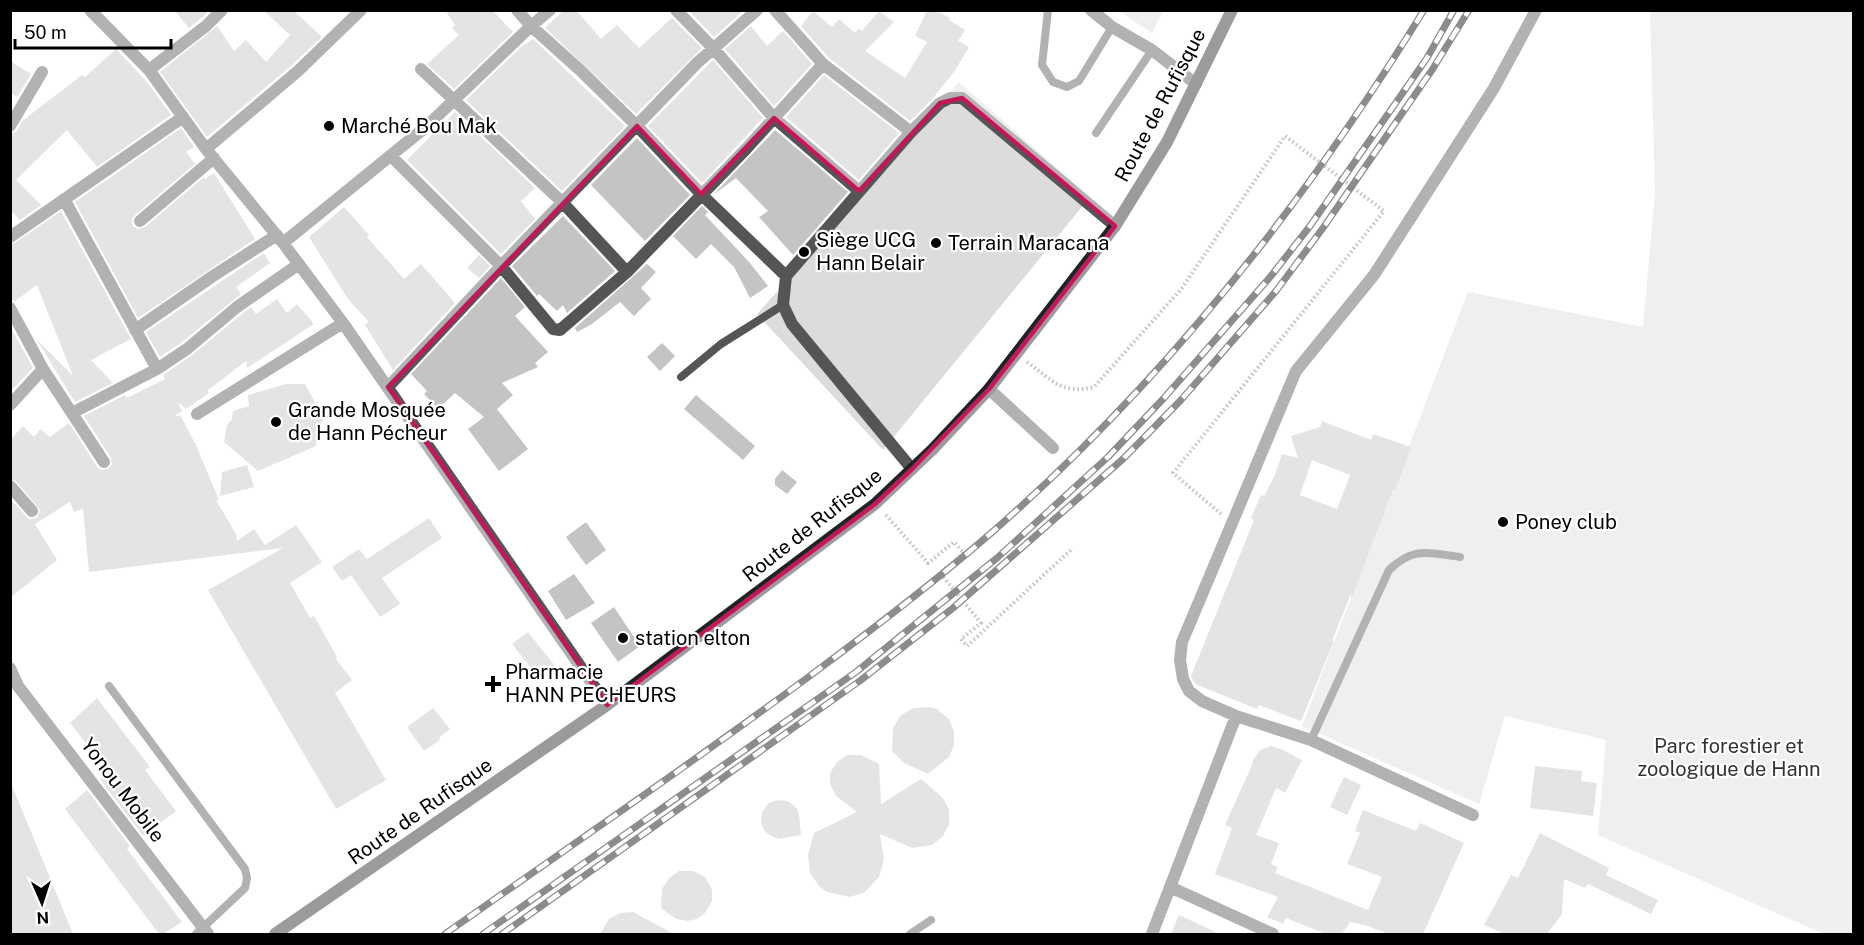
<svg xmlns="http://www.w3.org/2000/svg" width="1864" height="945" font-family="'Public Sans',sans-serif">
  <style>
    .green { fill: #dcdcdc }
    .building { fill: #c4c4c4; fill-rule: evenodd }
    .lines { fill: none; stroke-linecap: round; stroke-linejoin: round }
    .path { stroke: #777; stroke-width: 4; stroke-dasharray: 1.5 3; stroke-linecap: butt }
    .lane { stroke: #555; stroke-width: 8 }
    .street { stroke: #555; stroke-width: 12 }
    .secondary { stroke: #222; stroke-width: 12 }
    .rail-casing { stroke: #000; stroke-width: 7 }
    .rail { stroke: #fff; stroke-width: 4.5; stroke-dasharray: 14; stroke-linecap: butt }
    .marked { fill: none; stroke: #c2185b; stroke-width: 4.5; stroke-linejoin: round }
    .poi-dot { fill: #000; stroke: #fff; stroke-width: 2 }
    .labels { text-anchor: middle; stroke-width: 4.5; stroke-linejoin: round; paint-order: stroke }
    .street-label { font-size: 20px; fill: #000; stroke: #fff }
    .poi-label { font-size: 20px; fill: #000; stroke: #fff; text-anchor: start }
    .park-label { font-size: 20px; fill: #333; stroke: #fff }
  </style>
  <rect width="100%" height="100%" fill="#fff"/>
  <path class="green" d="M1119 11 1163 10V11L1152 33Z
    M1650 11H1853V934H1824L1598 835 1606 740 1505 716 1479 804 1302 726 1468 292 1643 327 1655 193Z
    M959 82 1090 197 883 450 757 314 859 201Z"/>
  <path class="building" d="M174 10H205L207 13 189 28Z
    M263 10H293L322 37 292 65 207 137 160 72 217 26 234 51 246 40 266 62 290 35Z
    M445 10H492L513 32 454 89 427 64 459 35 452 28 455 25Z
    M564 10H576L601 39 617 25 639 48 672 18 702 48 636 114 545 28Z
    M688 10H739L741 13 714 37Z
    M927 10H935L950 18 949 20 965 30 958 41 969 47 954 72 933 98 910 121 829 58 801 26 813 11 832 27 839 19 855 33 859 28 862 31 879 11 894 22 865 51 905 78 927 42 915 36Z
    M751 26 767 46 783 31 812 64 774 106 725 49Z
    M533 39 625 126 562 191 466 100 524 44 525 45Z
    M116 49 147 82 171 115 97 167 67 130 16 180 41 205 20 220 10 210V134L17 131 22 121 82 75 85 77Z
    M713 60 763 118 702 183 648 126Z
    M10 61 31 74 17 97 10 93Z
    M824 75 899 133 859 180 786 117Z
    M455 112 535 188 521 201 535 219 501 254 407 160Z
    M181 128 194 147 186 152 195 164 135 215 132 219 133 226 138 229 145 227 204 177 205 179 214 173 255 239 138 318 75 202Z
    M775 130 848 192 793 255 759 217 768 211 736 178 713 195Z
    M637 138 690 195 645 241 591 185Z
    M702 206 708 212 705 215 750 263 768 286 750 298 734 267 711 244 696 259 673 236Z
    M344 207 369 235 367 237 404 279 421 264 455 303 393 370 365 325 369 322 348 299 309 237Z
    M61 211 131 339 91 360 113 383 75 402 37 340 73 376 37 285 15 301 10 300V246Z
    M563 216 615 271 567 313 563 305 557 311 539 294 537 296 512 266Z
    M264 253 270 263 236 287 241 294 182 342 160 357 146 332Z
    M479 255 490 266 479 278 467 268Z
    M647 264 656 272 641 288 651 299 634 316 620 302 592 324 577 332 575 328Z
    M501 278 525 307 515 316 548 352 535 363 538 367 502 383 513 395 497 409 528 449 499 471 468 429 484 417 455 393 438 409 424 394 427 391 411 374Z
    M277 299 287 313 297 304 314 324 247 368 246 361 207 391 209 393 186 409 178 402 182 411 173 417 180 415 196 445 219 500H216L236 534 237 541 254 529 265 545 296 525 322 562 290 583 310 618 314 616 337 657 335 658 352 680 335 693 386 780 336 809 208 590 283 548 89 572 83 509 74 512 70 502 35 524 57 560 10 598V499L29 519 37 518 40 510 16 481 10 478V440L23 426 34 437 40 429 50 437 69 423 97 467 101 470 108 469 112 465 111 458 84 416 125 395 127 398 165 379 163 375 192 355 242 314 251 307 256 314Z
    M10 326 33 368 10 392Z
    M662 343 675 356 660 371 647 357Z
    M286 384H305L324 419 318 428 316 446 258 471 224 442 227 425 232 419 233 411 249 406 248 395Z
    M696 395 755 446 743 460 684 409Z
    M1322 421 1371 440 1373 434 1411 447 1395 491 1393 490 1352 597 1350 596 1332 641H1334L1301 721 1259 705 1257 709 1195 684 1191 676 1254 520 1251 518 1261 495 1264 496 1275 475 1282 454 1298 458 1291 436 1320 427ZM1312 460 1350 475 1337 509 1300 495Z
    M247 465 254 487 220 496 222 472Z
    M782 470 797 482 787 494 775 485V479Z
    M429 518 442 538 382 578 400 604 380 617 351 575 342 581 332 567 359 549 367 559Z
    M586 522 606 550 586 565 566 537Z
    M574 574 595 603 566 620 548 591Z
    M614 607 640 646 618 662 591 623Z
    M528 632 555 666 539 678 512 644Z
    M97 698 150 767 145 770 176 811 143 836 100 779 103 776 94 765 99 760 70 723Z
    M929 707 937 709 949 719 954 731V745L949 757 928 774 904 763 892 751 893 728 900 716 913 708Z
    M433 708 450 729 439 738 440 740 424 751 407 727Z
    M1271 746 1281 749 1302 760 1285 793 1276 788 1256 835 1279 843 1271 864 1278 867 1275 873 1368 910 1382 877 1347 864 1360 833 1355 831 1363 810 1416 831 1420 823 1464 843 1423 934H1388L1368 926 1350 922 1342 934H1326L1286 918 1283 924 1267 917 1278 897 1215 874 1232 828 1225 825 1252 765 1253 760 1260 750Z
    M847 755H861L879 764 881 804 921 779 943 798 949 810V824L943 836 932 845 912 848 880 834 884 859 879 877 865 892 850 897 827 892 819 886 810 873 808 855 814 833 857 812 836 796 830 784V773L837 762Z
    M1535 766 1582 771 1581 781 1597 783 1593 816 1530 808Z
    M1344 777 1361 785 1347 815 1330 807Z
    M11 783 73 934H10Z
    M87 790 130 846 127 849 182 922 163 934H159L65 809Z
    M778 800 787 801 796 807 799 814 801 835 778 839 768 834 764 830 761 822 762 812 769 803Z
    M1540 833 1609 868 1606 875 1658 900 1651 914 1588 884 1585 888 1564 879 1562 914 1547 934H1505L1484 925 1511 875 1518 878Z
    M679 871H693L705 877 712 890V901L705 913 697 919 687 921 676 919 661 908 662 889 669 878Z
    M633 912 674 934H600L609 919 620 913Z
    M1179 915 1220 934H1171Z"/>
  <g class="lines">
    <path class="path" d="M1027 362C1052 380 1062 395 1094 387L1182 288 1285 136 1384 211 1173 473 1221 514
      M886 515 928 563 954 542 964 553 940 573 981 623 961 639 967 646 1073 548"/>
    <path class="lane" d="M1048 10 1042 65 1053 82 1067 87 1079 81 1112 27
      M1096 133 1152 50
      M681 377 721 344 783 305
      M109 686 245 869 247 878 245 888 196 934
      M1311 740 1389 570C1414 546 1428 553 1460 557
      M910 934 931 920"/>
    <path class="street" d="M90 10 149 70 206 149 283 243 343 323 607 705
      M517 10 531 26 580 70 637 126 701 194 786 276
      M676 10 713 48 774 118 859 191
      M775 10 823 64 911 132
      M1091 10 1112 27 1152 50 1196 84
      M421 69 563 203 627 272
      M149 70 206 26 222 10
      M10 126 42 72
      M206 149 298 71 361 10
      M391 156 501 266 553 329 560 330 627 272 746 149 823 64
      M64 199 157 369
      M140 221 214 158
      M10 237 183 117
      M283 243 427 126 531 26 550 10
      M10 308 43 369 104 462
      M135 330 213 276 277 235
      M388 387 501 266 697 63 757 10
      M989 389 1053 448
      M10 405 43 369
      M72 413 157 369 187 349 237 307 299 264
      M197 414 343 323
      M912 469 792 324 783 305 786 276 911 132 940 103 950 98H962L1115 226
      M10 486 32 511
      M10 668 18 686 208 934
      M1473 815 1311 740 1236 716 1202 701 1189 691 1183 679 1180 660 1182 642 1296 371 1374 275 1494 88 1536 10
      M1170 887 1273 934
      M1152 934 1236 716"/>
    <path class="secondary" d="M275 934 607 705 875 504 933 449 989 389 1115 226 1167 142 1232 10"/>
    <defs>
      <path id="rail" d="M445 934C566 849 688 766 807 678 869 632 931 585 990 534 1162 384 1304 205 1424 10
        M483 934 856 672 997 558 1108 457 1164 398 1271 276 1310 226 1427 58 1454 10
        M502 934 861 680 953 608 1123 459 1181 400 1276 291 1323 228 1432 70 1469 10"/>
    </defs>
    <use href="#rail" class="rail-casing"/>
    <use href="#rail" class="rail"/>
  </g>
  <path d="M0 0H1864V945H0ZM962 98 1115 226 989 389 912 469 875 504 607 705 388 387 637 126 701 194 774 118 859 191 940 103Z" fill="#fff" fill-opacity=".55" fill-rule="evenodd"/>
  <path class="marked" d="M962 98 1115 226 989 389 912 469 875 504 607 705 388 387 637 126 701 194 774 118 859 191 940 103Z"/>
  <g class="poi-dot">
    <circle cx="329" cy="126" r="6"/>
    <circle cx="936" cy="243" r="6"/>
    <circle cx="804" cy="252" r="6"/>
    <circle cx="276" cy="422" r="6"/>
    <circle cx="1503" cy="522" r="6"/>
    <circle cx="623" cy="638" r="6"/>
    <path d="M490 675h6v6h6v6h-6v6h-6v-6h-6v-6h6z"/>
  </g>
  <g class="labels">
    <g class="street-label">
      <text transform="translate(1160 105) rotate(-62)" y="7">Route de Rufisque</text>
      <text transform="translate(812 525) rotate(-38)" y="7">Route de Rufisque</text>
      <text transform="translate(123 790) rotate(53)" y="7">Yonou Mobile</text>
      <text transform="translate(420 811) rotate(-35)" y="7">Route de Rufisque</text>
    </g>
    <g class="poi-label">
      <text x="341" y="133">Marché Bou Mak</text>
      <text x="816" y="247">Siège UCG<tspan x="816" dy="23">Hann Belair</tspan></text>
      <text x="948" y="250">Terrain Maracana</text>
      <text x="288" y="417">Grande Mosquée<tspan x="288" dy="23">de Hann Pécheur</tspan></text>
      <text x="1515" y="529">Poney club</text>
      <text x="635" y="645">station elton</text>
      <text x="505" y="679">Pharmacie<tspan x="505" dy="23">HANN PECHEURS</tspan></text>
    </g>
    <g class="park-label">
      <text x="1729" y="753">Parc forestier et<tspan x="1729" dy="23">zoologique de Hann</tspan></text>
    </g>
  </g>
  <rect width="1864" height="945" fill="none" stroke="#000000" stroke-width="24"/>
  <g transform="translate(42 903) rotate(177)" stroke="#ffffff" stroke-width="4.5" paint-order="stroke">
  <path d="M0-4.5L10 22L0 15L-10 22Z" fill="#000000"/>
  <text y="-9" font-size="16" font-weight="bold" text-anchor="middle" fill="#000000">N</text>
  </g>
  <path d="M15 39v9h156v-9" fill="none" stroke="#000000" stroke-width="3"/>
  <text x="24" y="39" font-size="18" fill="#000000" stroke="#ffffff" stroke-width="4.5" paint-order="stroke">50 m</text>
</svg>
